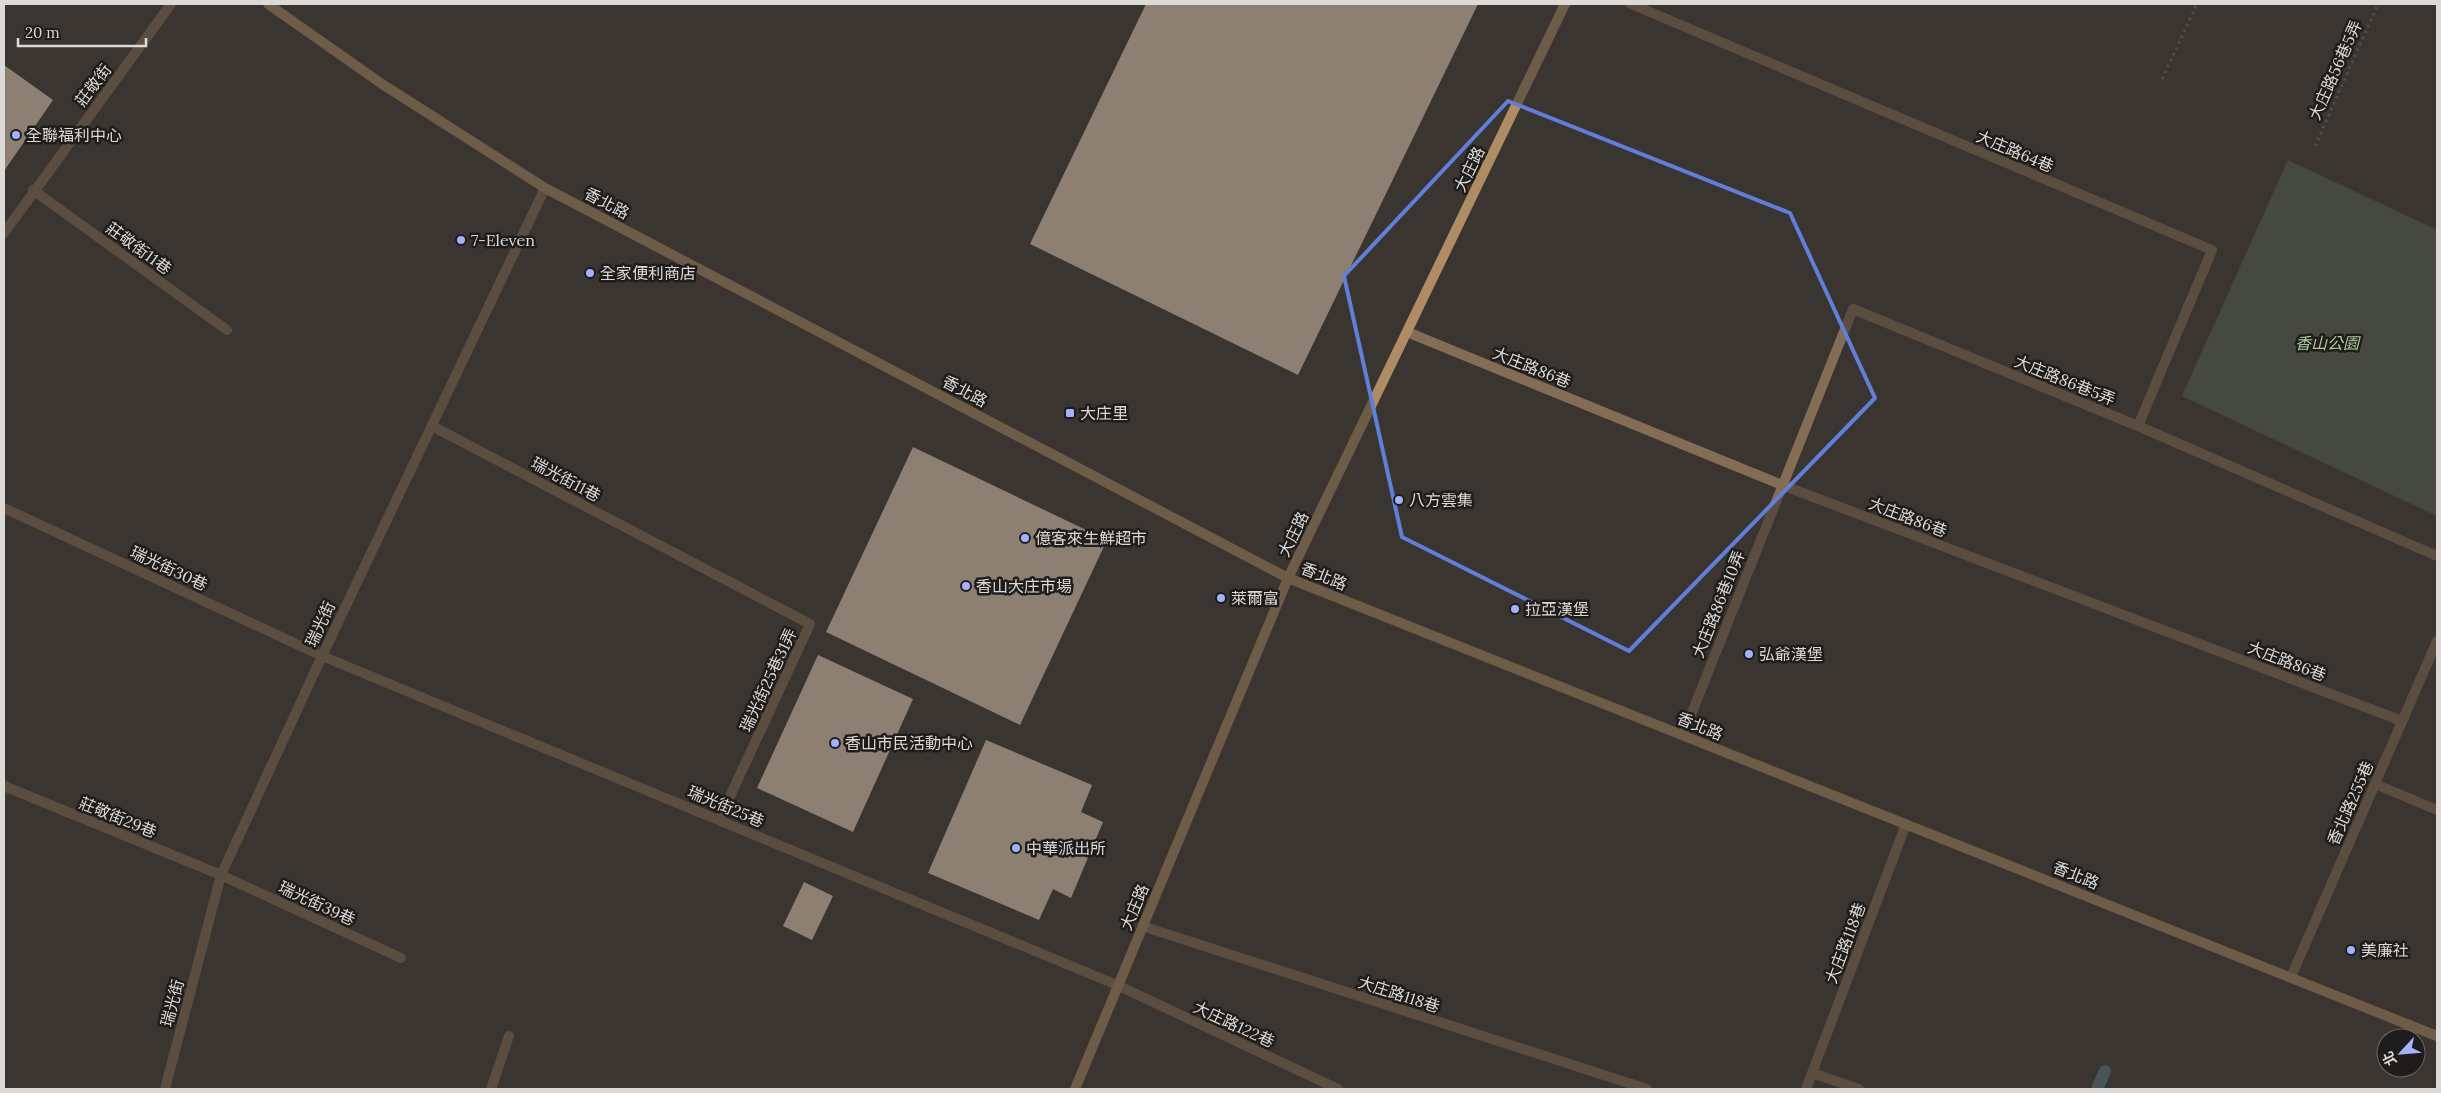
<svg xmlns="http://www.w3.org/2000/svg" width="2441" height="1093" font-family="Lora,'Noto Sans TC',serif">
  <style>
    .green { fill: #556250 }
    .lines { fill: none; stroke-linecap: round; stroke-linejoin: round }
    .stream { stroke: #597b85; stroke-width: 12 }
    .building { fill: #f4d9c4 }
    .path { stroke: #6f6b67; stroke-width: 3; stroke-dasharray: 2.5 4; stroke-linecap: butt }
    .lane { stroke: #836d55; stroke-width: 10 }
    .street { stroke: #836d55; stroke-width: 10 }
    .secondary { stroke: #af8c64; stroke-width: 10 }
    .marked { fill: none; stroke: #607fd8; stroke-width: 4; stroke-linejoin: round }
    .poi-dot { fill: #a1b3fd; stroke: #1f1d1b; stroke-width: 2 }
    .labels { text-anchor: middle; stroke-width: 5; stroke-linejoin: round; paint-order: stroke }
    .street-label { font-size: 16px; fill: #dcd9d7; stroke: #1f1d1b }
    .poi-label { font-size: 16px; fill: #dcd9d7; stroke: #1f1d1b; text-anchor: start }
    .park-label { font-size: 16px; font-style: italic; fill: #abcb9e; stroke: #1f1d1b }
  </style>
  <rect width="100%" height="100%" fill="#3a3531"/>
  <path class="green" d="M2288 160 2437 230V516L2182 396Z"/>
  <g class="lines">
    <path class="stream" d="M2097 1089 2105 1071"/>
  </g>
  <path class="building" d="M1146 4H1478L1298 375 1030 244Z
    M4 65 53 100 4 171Z
    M913 447 1107 540 1020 725 826 632Z
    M818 655 913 699 853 832 757 788Z
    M986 740 1092 785 1081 812 1103 822 1071 898 1053 889 1039 920 928 873Z
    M804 882 833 896 812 940 783 926Z"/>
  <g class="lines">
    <path class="path" d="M2162 79 2197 4
      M2315 146 2378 4"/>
    <path class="lane" d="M1631 4 2212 250 2138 426
      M33 190 227 330
      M1407 332 1782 485 2402 721
      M432 426 810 624 719 820
      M4 508 322 656 1117 985 1338 1089
      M1683 735 1853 309 2138 426 2437 556
      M2375 784 2437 810
      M4 786 221 875 401 958
      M1142 926 1647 1089
      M2291 977 2437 641
      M1812 1073 1859 1089
      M491 1089 509 1036
      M1806 1089 1906 824"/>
    <path class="street" d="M4 233 171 4
      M165 1089 221 875 322 656 545 188"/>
    <path class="secondary" d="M268 4 382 84 545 188 1288 578 2437 1036
      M1075 1089 1288 578 1565 4"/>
  </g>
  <path d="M0 0H2441V1093H0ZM1508 101 1790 213 1875 398 1629 651 1402 537 1344 276Z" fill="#3a3531" fill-opacity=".55" fill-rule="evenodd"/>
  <path class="marked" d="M1508 101 1790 213 1875 398 1629 651 1402 537 1344 276Z"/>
  <g class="poi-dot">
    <circle cx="16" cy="135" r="5"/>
    <circle cx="461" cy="240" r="5"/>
    <circle cx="590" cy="273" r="5"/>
    <rect x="1065" y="408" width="10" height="10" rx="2.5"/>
    <circle cx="1399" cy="500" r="5"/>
    <circle cx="1025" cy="538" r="5"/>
    <circle cx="966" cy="586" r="5"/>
    <circle cx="1221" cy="598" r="5"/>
    <circle cx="1515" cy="609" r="5"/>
    <circle cx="1749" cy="654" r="5"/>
    <circle cx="835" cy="743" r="5"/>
    <circle cx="1016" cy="848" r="5"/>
    <circle cx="2351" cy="950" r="5"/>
  </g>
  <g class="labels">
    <g class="street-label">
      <text transform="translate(2335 70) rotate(-66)" y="6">大庄路56巷5弄</text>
      <text transform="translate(93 85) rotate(-53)" y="6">莊敬街</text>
      <text transform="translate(2015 151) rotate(23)" y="6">大庄路64巷</text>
      <text transform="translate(1469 169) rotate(-64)" y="6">大庄路</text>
      <text transform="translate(607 203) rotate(28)" y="6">香北路</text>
      <text transform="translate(139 248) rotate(36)" y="6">莊敬街11巷</text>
      <text transform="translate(1532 367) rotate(22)" y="6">大庄路86巷</text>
      <text transform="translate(2065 380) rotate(22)" y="6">大庄路86巷5弄</text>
      <text transform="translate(965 391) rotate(28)" y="6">香北路</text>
      <text transform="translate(566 479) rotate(28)" y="6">瑞光街11巷</text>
      <text transform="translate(1908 517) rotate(21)" y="6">大庄路86巷</text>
      <text transform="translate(1293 534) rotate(-64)" y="6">大庄路</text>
      <text transform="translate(169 568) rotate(25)" y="6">瑞光街30巷</text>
      <text transform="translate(1324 576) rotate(22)" y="6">香北路</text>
      <text transform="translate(1718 604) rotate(-68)" y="6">大庄路86巷10弄</text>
      <text transform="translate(320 624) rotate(-65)" y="6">瑞光街</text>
      <text transform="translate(2287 661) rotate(21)" y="6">大庄路86巷</text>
      <text transform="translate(768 680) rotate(-65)" y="6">瑞光街25巷31弄</text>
      <text transform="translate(1700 726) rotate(22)" y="6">香北路</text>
      <text transform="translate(2350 803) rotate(-66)" y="6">香北路255巷</text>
      <text transform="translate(726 806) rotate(23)" y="6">瑞光街25巷</text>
      <text transform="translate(118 817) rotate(22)" y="6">莊敬街29巷</text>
      <text transform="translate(2076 875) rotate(22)" y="6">香北路</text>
      <text transform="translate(317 903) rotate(25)" y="6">瑞光街39巷</text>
      <text transform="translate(1134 907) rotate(-67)" y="6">大庄路</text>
      <text transform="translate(1845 943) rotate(-69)" y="6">大庄路118巷</text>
      <text transform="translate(1399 994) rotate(18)" y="6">大庄路118巷</text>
      <text transform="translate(172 1003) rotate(-75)" y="6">瑞光街</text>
      <text transform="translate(1234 1024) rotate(25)" y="6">大庄路122巷</text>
    </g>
    <g class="poi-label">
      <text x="26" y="141">全聯福利中心</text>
      <text x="471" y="246">7-Eleven</text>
      <text x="600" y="279">全家便利商店</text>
      <text x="1080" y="419">大庄里</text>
      <text x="1409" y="506">八方雲集</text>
      <text x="1035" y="544">億客來生鮮超市</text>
      <text x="976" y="592">香山大庄市場</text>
      <text x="1231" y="604">萊爾富</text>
      <text x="1525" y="615">拉亞漢堡</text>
      <text x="1759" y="660">弘爺漢堡</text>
      <text x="845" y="749">香山市民活動中心</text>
      <text x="1026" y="854">中華派出所</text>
      <text x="2361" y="956">美廉社</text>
    </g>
    <g class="park-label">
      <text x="2327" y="349">香山公園</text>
    </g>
  </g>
  <rect width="2441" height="1093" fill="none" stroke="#dcd9d7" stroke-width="10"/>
  <g transform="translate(2401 1053) rotate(244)"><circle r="24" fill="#1f1d1b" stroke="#6b6866"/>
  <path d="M0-4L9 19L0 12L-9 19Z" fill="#a1b3fd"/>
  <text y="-8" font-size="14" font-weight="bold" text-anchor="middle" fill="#dcd9d7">北</text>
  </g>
  <path d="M18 38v8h128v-8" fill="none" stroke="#dcd9d7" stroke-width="2.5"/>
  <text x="25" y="38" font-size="15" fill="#dcd9d7" stroke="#1f1d1b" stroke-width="4" paint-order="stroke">20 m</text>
</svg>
